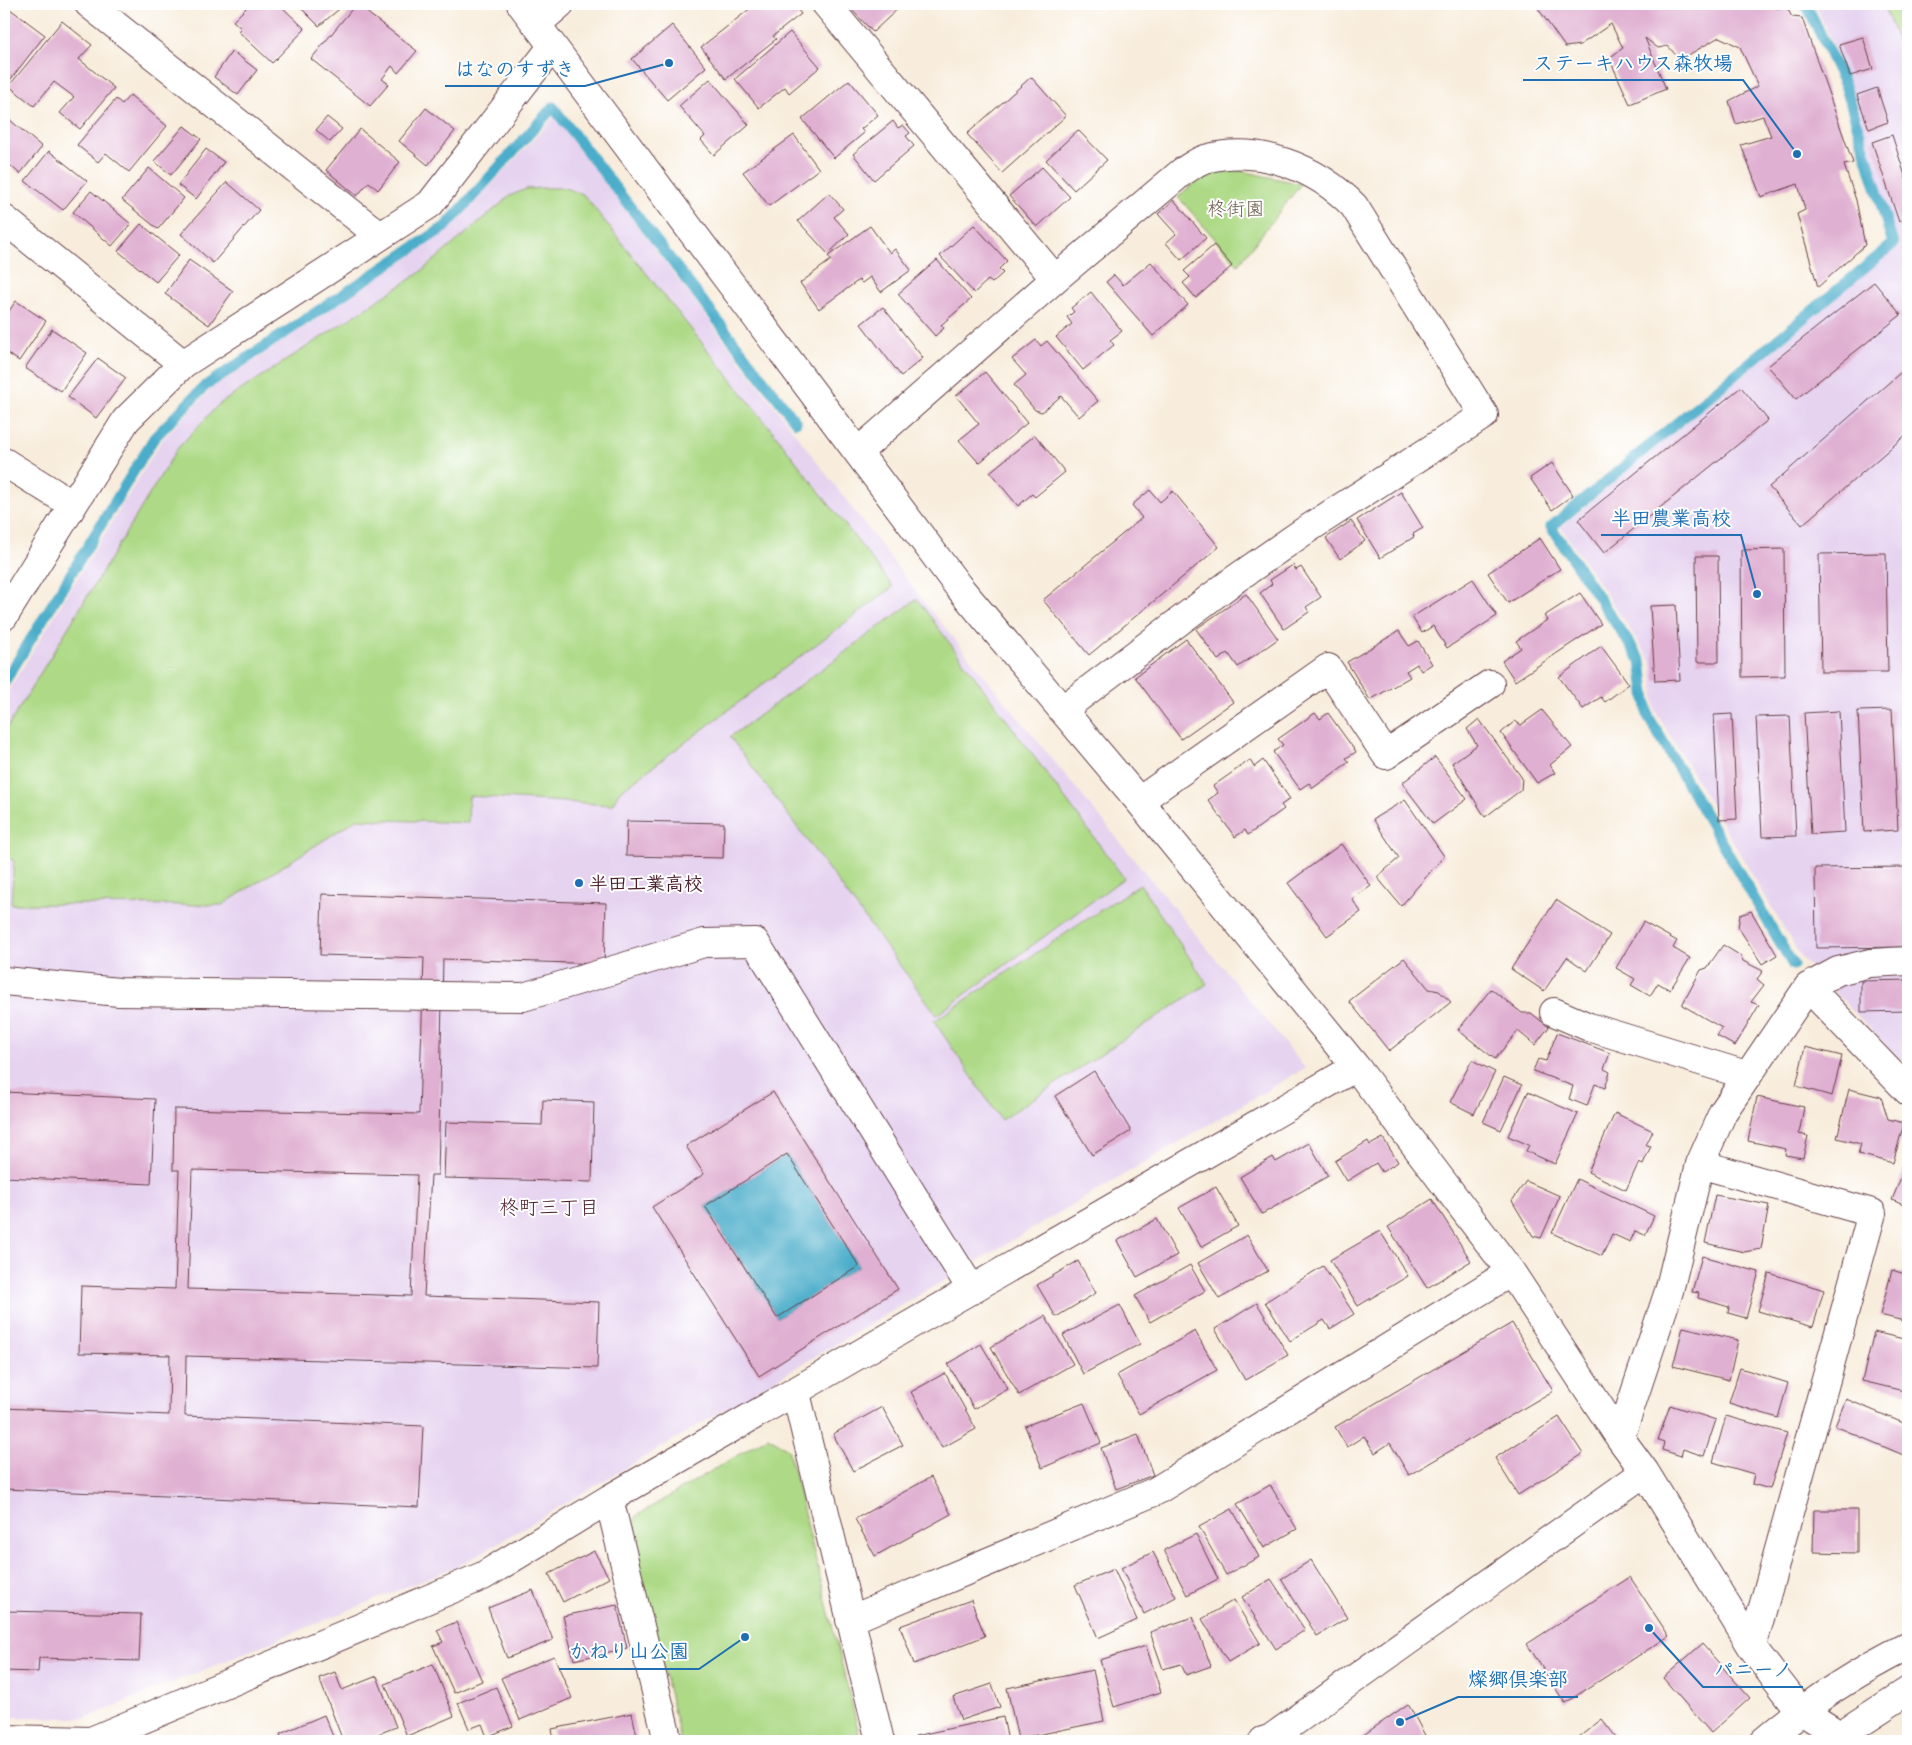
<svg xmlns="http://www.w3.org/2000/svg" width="1912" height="1745" font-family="'Gochi Hand','Klee One',sans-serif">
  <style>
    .built { fill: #e6d3f0 }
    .green { fill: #aeda87; stroke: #7c7c59 }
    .water { fill: #4badca; stroke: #4a667a }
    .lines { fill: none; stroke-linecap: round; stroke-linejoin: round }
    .stream { stroke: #4badca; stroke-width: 11 }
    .building { fill: #e0b0d2; fill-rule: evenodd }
    .minor-casing { stroke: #643e46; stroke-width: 30 }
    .minor { stroke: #fff; stroke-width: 28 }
    .poi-dot { fill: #1f6fb2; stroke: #fff; stroke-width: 2 }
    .labels { text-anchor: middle; stroke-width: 4; stroke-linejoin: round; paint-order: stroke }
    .park-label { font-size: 19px; fill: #685747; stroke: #fff }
    .poi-label { font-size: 19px; font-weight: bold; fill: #4a1f2b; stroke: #fff; text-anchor: start }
    .neighbourhood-label { font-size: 20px; fill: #4a1f2b; stroke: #fff }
    .leader { fill: none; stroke: #1f6fb2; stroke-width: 2 }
    .callout-dot { fill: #1f6fb2; stroke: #fff; stroke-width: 2 }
    .callout-label { font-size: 20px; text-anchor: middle; font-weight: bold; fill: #1f6fb2; stroke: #fff; stroke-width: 4; stroke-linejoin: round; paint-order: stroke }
  </style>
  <rect width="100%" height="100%" fill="#fff"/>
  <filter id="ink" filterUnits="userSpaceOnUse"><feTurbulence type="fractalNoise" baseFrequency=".02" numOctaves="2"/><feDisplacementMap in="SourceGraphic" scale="10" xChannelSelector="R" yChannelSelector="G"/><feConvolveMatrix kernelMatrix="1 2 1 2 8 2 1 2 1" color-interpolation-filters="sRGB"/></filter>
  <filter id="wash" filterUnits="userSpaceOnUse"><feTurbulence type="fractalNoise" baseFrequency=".0096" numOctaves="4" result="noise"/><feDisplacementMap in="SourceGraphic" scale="20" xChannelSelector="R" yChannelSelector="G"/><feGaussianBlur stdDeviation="1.12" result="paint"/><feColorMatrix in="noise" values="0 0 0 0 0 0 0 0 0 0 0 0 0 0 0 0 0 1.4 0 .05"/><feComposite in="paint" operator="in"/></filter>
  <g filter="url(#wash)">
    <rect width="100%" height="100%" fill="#f8eddc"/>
    <path class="built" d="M1815 4H1908V1067L1802 959 1655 710 1651 661 1561 527 1899 246 1851 86Z
      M554 117 923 601 1305 1068 464 1563 86 1718 4 1717V698L162 440 210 390 450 230Z"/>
    <path class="green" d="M1883 4H1908V67Z
      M1228 168 1301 184 1238 265 1178 197C1194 182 1207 174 1228 168Z
      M544 188H565L583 194 778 438 893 587 619 792 612 805 469 796 468 823 357 819 222 905 11 904 14 861 4 855V733L177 449 218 405 418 274 510 196 526 189Z
      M917 599 1124 878 937 1015 730 737Z
      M1140 884 1207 984 1001 1120 934 1021Z
      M768 1437 788 1449 861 1741H681L630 1533 636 1516Z"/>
    <path class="water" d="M787 1154 859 1266 777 1318 705 1206Z"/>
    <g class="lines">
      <path class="stream" d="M4 683 154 438 205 386 446 226 553 107 796 422
        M1793 965 1648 716 1641 661 1551 527 1893 244 1846 88 1808 8 1803 4"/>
    </g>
    <g id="blocks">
      <path class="building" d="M250 4H279L305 29 272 63 238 31 241 28 233 21Z
        M305 4H345L319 26 301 8Z
        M356 4 417 51 398 73 392 66 382 79 389 84 370 106 311 59Z
        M756 4H793L801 14 773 36 776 39 726 79 701 47Z
        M846 4H903L873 32Z
        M1535 4H1771L1775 8H1787L1792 17 1802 18 1853 163 1844 165 1856 200 1865 245 1818 287 1797 214 1805 210 1798 184 1761 197 1741 145 1771 136 1763 116 1736 124 1729 101 1758 86 1740 47 1719 37 1680 60 1668 46 1658 48 1645 38 1666 89 1630 104 1609 58 1623 48 1611 24 1580 45 1565 47Z
        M10 9 45 35 7 84 4 81V17Z
        M62 21 92 45 79 59 114 88 80 129 60 113 74 97 54 82 34 106 9 86Z
        M672 25 706 67 667 100 632 59Z
        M790 32 820 67 789 93 785 87 759 108 735 79Z
        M1863 37 1873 69 1850 76 1839 44Z
        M232 51 257 70 238 95 214 77Z
        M1031 77 1066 116 1002 173 967 134Z
        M710 79 749 125 714 155 701 140 705 136 679 106Z
        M849 80 878 115 861 129 864 133 834 158 802 119Z
        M1877 88 1888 122 1869 129 1857 95Z
        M130 95 167 126 129 172 106 153 98 162 77 145 116 99 122 104Z
        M426 108 455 131 428 165 399 141Z
        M4 115 42 147 20 174 4 160Z
        M327 117 342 129 330 142 316 130Z
        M893 121 898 128 903 125 910 133 906 136 914 146 874 180 853 154Z
        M184 126 201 139 171 175 154 161Z
        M360 129 400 162 378 190 369 182 357 196 326 170Z
        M1078 130 1107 160 1074 190 1046 160Z
        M794 135 819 169 769 206 743 172Z
        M1892 135 1908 185V219L1899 222 1872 142Z
        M206 149 224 162 196 199 178 185Z
        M49 151 87 181 63 210 25 181Z
        M1042 167 1070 197 1037 227 1009 196Z
        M149 168 184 198 158 229 122 200Z
        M227 182 259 210 213 263 181 234Z
        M91 191 131 224 112 246 73 212Z
        M829 193 843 209 834 217 849 234 828 254 798 221Z
        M1174 200 1206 238 1181 260 1166 243 1176 234 1158 214Z
        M141 224 179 255 156 282 118 251Z
        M974 225 1007 261 999 269 1003 273 992 283 988 280 974 293 940 256Z
        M870 226 890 253 895 249 911 270 881 292 870 277 862 283 859 280 819 309 800 283 831 260 828 256Z
        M1214 245 1232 266 1196 298 1183 283 1190 277 1184 271Z
        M189 260 233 291 209 325 165 294Z
        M937 260 971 299 941 325 944 328 935 336 898 294Z
        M1151 262 1188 305 1153 336 1106 282 1114 275 1123 285Z
        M1874 282 1901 315 1796 399 1768 366Z
        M1091 292 1122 331 1110 340 1114 345 1083 370 1056 337 1072 324 1067 317 1074 312 1071 308Z
        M16 301 46 321 19 361 4 351V318Z
        M883 307 923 358 901 376 861 324Z
        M52 329 87 353 61 391 25 368Z
        M1036 340 1041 346 1047 341 1098 401 1079 417 1061 396 1042 412 1035 410 1014 385 1026 375 1012 359Z
        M98 358 126 378 96 418 68 397Z
        M1908 366V433L1802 525 1769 487Z
        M985 372 1027 423 979 463 959 440 979 424 956 396Z
        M1741 387 1768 420 1604 553 1578 520Z
        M1035 435 1065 472 1035 497 1032 494 1018 506 990 472Z
        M1552 463 1573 495 1552 510 1530 478Z
        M1150 490 1160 502 1173 491 1219 547 1089 655 1043 600 1142 518 1132 505Z
        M1401 492 1423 528 1413 534 1414 537 1380 558 1357 520Z
        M1351 521 1365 541 1340 559 1326 538Z
        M1540 538 1560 569 1508 603 1488 573Z
        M1784 549 1785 676 1742 677 1741 550Z
        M1886 553 1888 672H1821L1819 554Z
        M1696 556H1718L1719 662H1697Z
        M1293 565 1296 570 1301 567 1321 597 1306 607 1309 612 1284 629 1260 593 1272 584 1270 580Z
        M1473 579 1497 616 1447 648 1433 626 1422 633 1412 617Z
        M1580 593 1601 624 1515 681 1502 661 1521 648 1516 641 1547 620 1544 616Z
        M1246 594 1278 639 1238 667 1228 653 1218 660 1196 629Z
        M1676 605 1680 680 1655 681 1650 606Z
        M1399 631 1409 646 1418 641 1432 664 1421 671 1417 664 1406 671 1410 677 1370 700 1347 662Z
        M1186 639 1233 702 1181 739 1135 677Z
        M1601 646 1629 684 1605 702 1601 697 1583 709 1559 677Z
        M1542 710 1572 747 1550 765 1555 773 1537 783 1501 733 1515 721 1521 725Z
        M1892 710 1898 830 1864 832 1858 711Z
        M1839 711 1845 832 1811 834 1804 713Z
        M1315 713 1320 719 1328 713 1356 752 1346 758 1349 762 1313 788 1309 783 1300 789 1273 752 1283 745 1278 739Z
        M1732 714 1737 819 1719 820 1714 715Z
        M1790 716 1796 836 1762 837 1756 717Z
        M1479 719 1522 778 1521 790 1485 817 1452 763 1477 745 1467 729Z
        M1435 757 1467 799 1433 824 1402 783Z
        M1250 760 1254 767 1263 760 1290 799 1281 805 1284 809 1248 835 1245 830 1235 837 1208 800 1218 793 1213 786Z
        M1405 800 1444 856 1401 906 1377 877 1399 858 1373 819Z
        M627 821 724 823 723 858 626 856Z
        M1341 844 1371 886 1352 899 1361 912 1327 936 1288 883Z
        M1908 867V947L1816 948 1815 868Z
        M322 894 606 903 604 964 443 959 438 1175H431L424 1296 599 1302 597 1368 186 1356 185 1416 423 1426 419 1507 4 1489V1408L169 1415 170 1355 79 1353 81 1286 175 1289 179 1170H173L174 1109 419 1114 424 958 320 955ZM192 1170 417 1175 411 1296 188 1289Z
        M1556 900 1610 935 1587 971 1567 957 1544 991 1511 969Z
        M1751 911 1777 955 1762 964 1738 927 1740 915Z
        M1643 922 1677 941 1673 948 1690 958 1670 990 1658 983 1650 996 1631 985 1635 979 1616 968Z
        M1723 945 1741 956 1743 961 1763 971 1757 979 1764 985 1751 1002 1759 1005 1735 1046 1717 1036 1722 1028 1682 1005 1701 970 1707 968Z
        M1404 958 1429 989 1439 991 1451 1002 1389 1051 1349 1001Z
        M1908 980V1011L1861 1012V981Z
        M1491 989 1522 1013H1531L1549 1027 1535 1045 1518 1031 1495 1059 1458 1030Z
        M1557 1033 1610 1053 1604 1069 1610 1072 1605 1088 1595 1084 1587 1106 1569 1099 1573 1086 1533 1071 1538 1059 1546 1061Z
        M1805 1047 1842 1056 1832 1096 1796 1086Z
        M1472 1060 1495 1072 1474 1114 1450 1102Z
        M1094 1071 1131 1131 1092 1155 1055 1096Z
        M1504 1077 1522 1085 1501 1130 1483 1122Z
        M1849 1089 1881 1097 1888 1119 1904 1123 1893 1163 1858 1154 1861 1144 1837 1138Z
        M4 1092 155 1099 151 1184 4 1177Z
        M773 1092 898 1289 759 1376 652 1207 704 1174 686 1146ZM787 1154 859 1266 777 1318 705 1206Z
        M1528 1092 1578 1114 1555 1164 1526 1151 1529 1145 1508 1136Z
        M1757 1097 1804 1107 1799 1134 1808 1136 1803 1158 1785 1155 1786 1149 1748 1141Z
        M543 1100 594 1102 592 1182 444 1178 446 1122 542 1125Z
        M1615 1113 1653 1131 1646 1145 1651 1146 1643 1164 1639 1162 1626 1190 1588 1172Z
        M1383 1138 1398 1162 1382 1172 1376 1163 1347 1181 1335 1161 1368 1141 1370 1145Z
        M1309 1143 1328 1176 1262 1214 1240 1177 1273 1157 1276 1162Z
        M1908 1160V1207L1892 1200Z
        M1577 1179 1654 1216 1645 1235 1635 1231 1630 1242 1612 1234 1602 1256 1552 1233Z
        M1526 1181 1560 1196 1541 1238 1533 1236 1512 1201Z
        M1216 1187 1238 1226 1201 1247 1179 1208Z
        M1715 1195 1769 1205 1761 1249 1744 1252 1705 1243Z
        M1432 1199 1471 1261 1427 1288 1388 1227Z
        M1157 1219 1177 1255 1137 1277 1117 1241Z
        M1380 1231 1408 1276 1358 1306 1330 1260Z
        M1247 1235 1268 1271 1219 1299 1198 1263Z
        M1702 1256 1759 1272 1746 1318 1728 1313 1729 1307 1698 1298 1699 1293 1692 1292Z
        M1078 1261 1096 1293 1056 1317 1037 1285Z
        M1190 1265 1205 1291 1150 1322 1135 1296Z
        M1323 1266 1354 1314 1330 1329 1324 1320 1290 1341 1265 1302Z
        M1892 1270 1908 1275V1322L1880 1315Z
        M1769 1273 1824 1290 1813 1327 1758 1311Z
        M1257 1303 1288 1355 1245 1380 1215 1329Z
        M1120 1305 1140 1344 1083 1374 1063 1335Z
        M1045 1316 1073 1364 1019 1395 991 1347Z
        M1512 1323 1553 1391 1409 1475 1390 1443 1375 1453 1364 1436 1347 1447 1335 1427Z
        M1683 1327 1738 1340 1729 1380 1673 1366Z
        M1195 1331 1217 1370 1139 1414 1117 1375Z
        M1874 1332 1908 1340V1392L1862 1381Z
        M981 1344 1008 1389 974 1409 948 1364Z
        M1740 1368 1788 1383 1778 1418 1729 1403Z
        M945 1373 976 1429 942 1448 911 1392Z
        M1846 1399 1908 1425V1457L1835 1426Z
        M1084 1403 1101 1443 1042 1468 1025 1426Z
        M1670 1405 1716 1420 1704 1456 1683 1449 1681 1456 1662 1450 1664 1443 1658 1440Z
        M882 1407 903 1445 853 1471 833 1434Z
        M1726 1416 1787 1433 1770 1489 1752 1484 1754 1474 1713 1462Z
        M1559 1417 1583 1454 1518 1495 1495 1458Z
        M1138 1434 1153 1475 1116 1489 1101 1448Z
        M931 1477 951 1514 875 1556 855 1519Z
        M1270 1485 1297 1529 1264 1548 1237 1504Z
        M1232 1509 1259 1557 1226 1575 1199 1527Z
        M1814 1510H1857V1553L1813 1552Z
        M1196 1534 1218 1579 1187 1595 1164 1550Z
        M594 1551 609 1578 563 1602 549 1574Z
        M1153 1552 1176 1597 1144 1614 1121 1568Z
        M1311 1560 1347 1618 1317 1636 1281 1579Z
        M1114 1569 1137 1620 1098 1638 1075 1585Z
        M1630 1577 1669 1636 1565 1703 1527 1644Z
        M1271 1579 1305 1630 1276 1649 1242 1597Z
        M533 1590 553 1640 507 1658 488 1608Z
        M971 1600 985 1636 914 1664 900 1626Z
        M1234 1600 1260 1643 1228 1662 1202 1619Z
        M617 1605 627 1648 574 1660 563 1616Z
        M4 1611 141 1614 139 1661 39 1658 38 1672 4 1671Z
        M1193 1617 1211 1666 1186 1675 1181 1664 1163 1669 1150 1632Z
        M456 1622 482 1681 454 1693 433 1646 443 1642 437 1630Z
        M1702 1644 1750 1698 1711 1733 1663 1678Z
        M1146 1646 1161 1692 1114 1707 1100 1660Z
        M554 1656 572 1698 520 1720 501 1678Z
        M433 1664 454 1716 407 1736 385 1684Z
        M1093 1670 1104 1721 1018 1739 1007 1688Z
        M335 1672 342 1690 377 1676 396 1727 360 1741H343L319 1678Z
        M992 1684 1000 1707 961 1720 953 1697Z
        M496 1687 513 1726 487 1737 482 1724 469 1729 458 1703Z
        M1408 1704 1428 1741H1355Z
        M632 1713 638 1741H554L552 1729Z
        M324 1715 335 1741H283L280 1734Z
        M1003 1717 1008 1741H916L915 1736Z
        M1602 1719 1619 1741H1574Z"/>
    </g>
  </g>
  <g filter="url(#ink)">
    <use href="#blocks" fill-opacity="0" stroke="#643e46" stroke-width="1"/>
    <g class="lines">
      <defs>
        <path id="minor" d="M89 4 380 236
          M521 4 958 586 1139 801 1356 1067 1511 1272 1620 1438 1645 1472 1752 1647 1777 1680 1800 1710 1849 1741
          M826 4 1055 279
          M537 24 560 4
          M4 219 183 364
          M858 452 1055 279 1182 172C1189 168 1197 161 1205 159 1259 144 1317 168 1354 206L1484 415 1303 532 1234 580 1062 710
          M4 462 73 505
          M4 616 126 420 183 364 430 204 552 47
          M1139 801 1328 668 1386 755 1490 684
          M4 981 119 992 523 997 704 943 755 942 972 1290
          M1808 987 1908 1091
          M1554 1012 1589 1027 1746 1075
          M1700 1164 1872 1213 1752 1647
          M796 1393 880 1741
          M1620 1438 1669 1291 1700 1164 1723 1112 1808 987 1838 971 1870 963 1908 961
          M609 1499 668 1741
          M850 1620 1156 1491 1511 1272
          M4 1739 91 1741 483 1576 609 1499 1356 1067
          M1263 1741 1270 1739 1645 1472
          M1764 1741C1808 1703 1856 1672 1908 1646
          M1831 1741 1908 1691"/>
      </defs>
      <use href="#minor" class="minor-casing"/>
      <use href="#minor" class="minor"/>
    </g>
  </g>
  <circle class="poi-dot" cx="579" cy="883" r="5"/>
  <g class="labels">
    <g class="park-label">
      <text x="1236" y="215">柊街園</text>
    </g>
    <g class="poi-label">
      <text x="589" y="890">半田工業高校</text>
    </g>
    <g class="neighbourhood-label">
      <text x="549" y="1214">柊町三丁目</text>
    </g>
  </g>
  <path class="leader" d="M1797 154L1743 80H1523M669 63L585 86H445M1757 594L1741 535H1601M745 1637L699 1669H559M1649 1628L1703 1687H1803M1400 1722L1458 1697H1578"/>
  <g class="callout-dot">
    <circle cx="1797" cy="154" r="5"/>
    <circle cx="669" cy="63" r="5"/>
    <circle cx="1757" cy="594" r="5"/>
    <circle cx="745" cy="1637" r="5"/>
    <circle cx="1649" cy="1628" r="5"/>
    <circle cx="1400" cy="1722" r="5"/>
  </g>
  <g class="callout-label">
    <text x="1633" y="70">ステーキハウス森牧場</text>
    <text x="515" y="76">はなのすずき</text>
    <text x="1671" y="525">半田農業高校</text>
    <text x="629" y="1658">かねり山公園</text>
    <text x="1753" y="1676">パニーノ</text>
    <text x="1518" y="1686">燦郷倶楽部</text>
  </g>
  <rect width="1912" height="1745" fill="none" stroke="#fff" stroke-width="20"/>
</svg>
